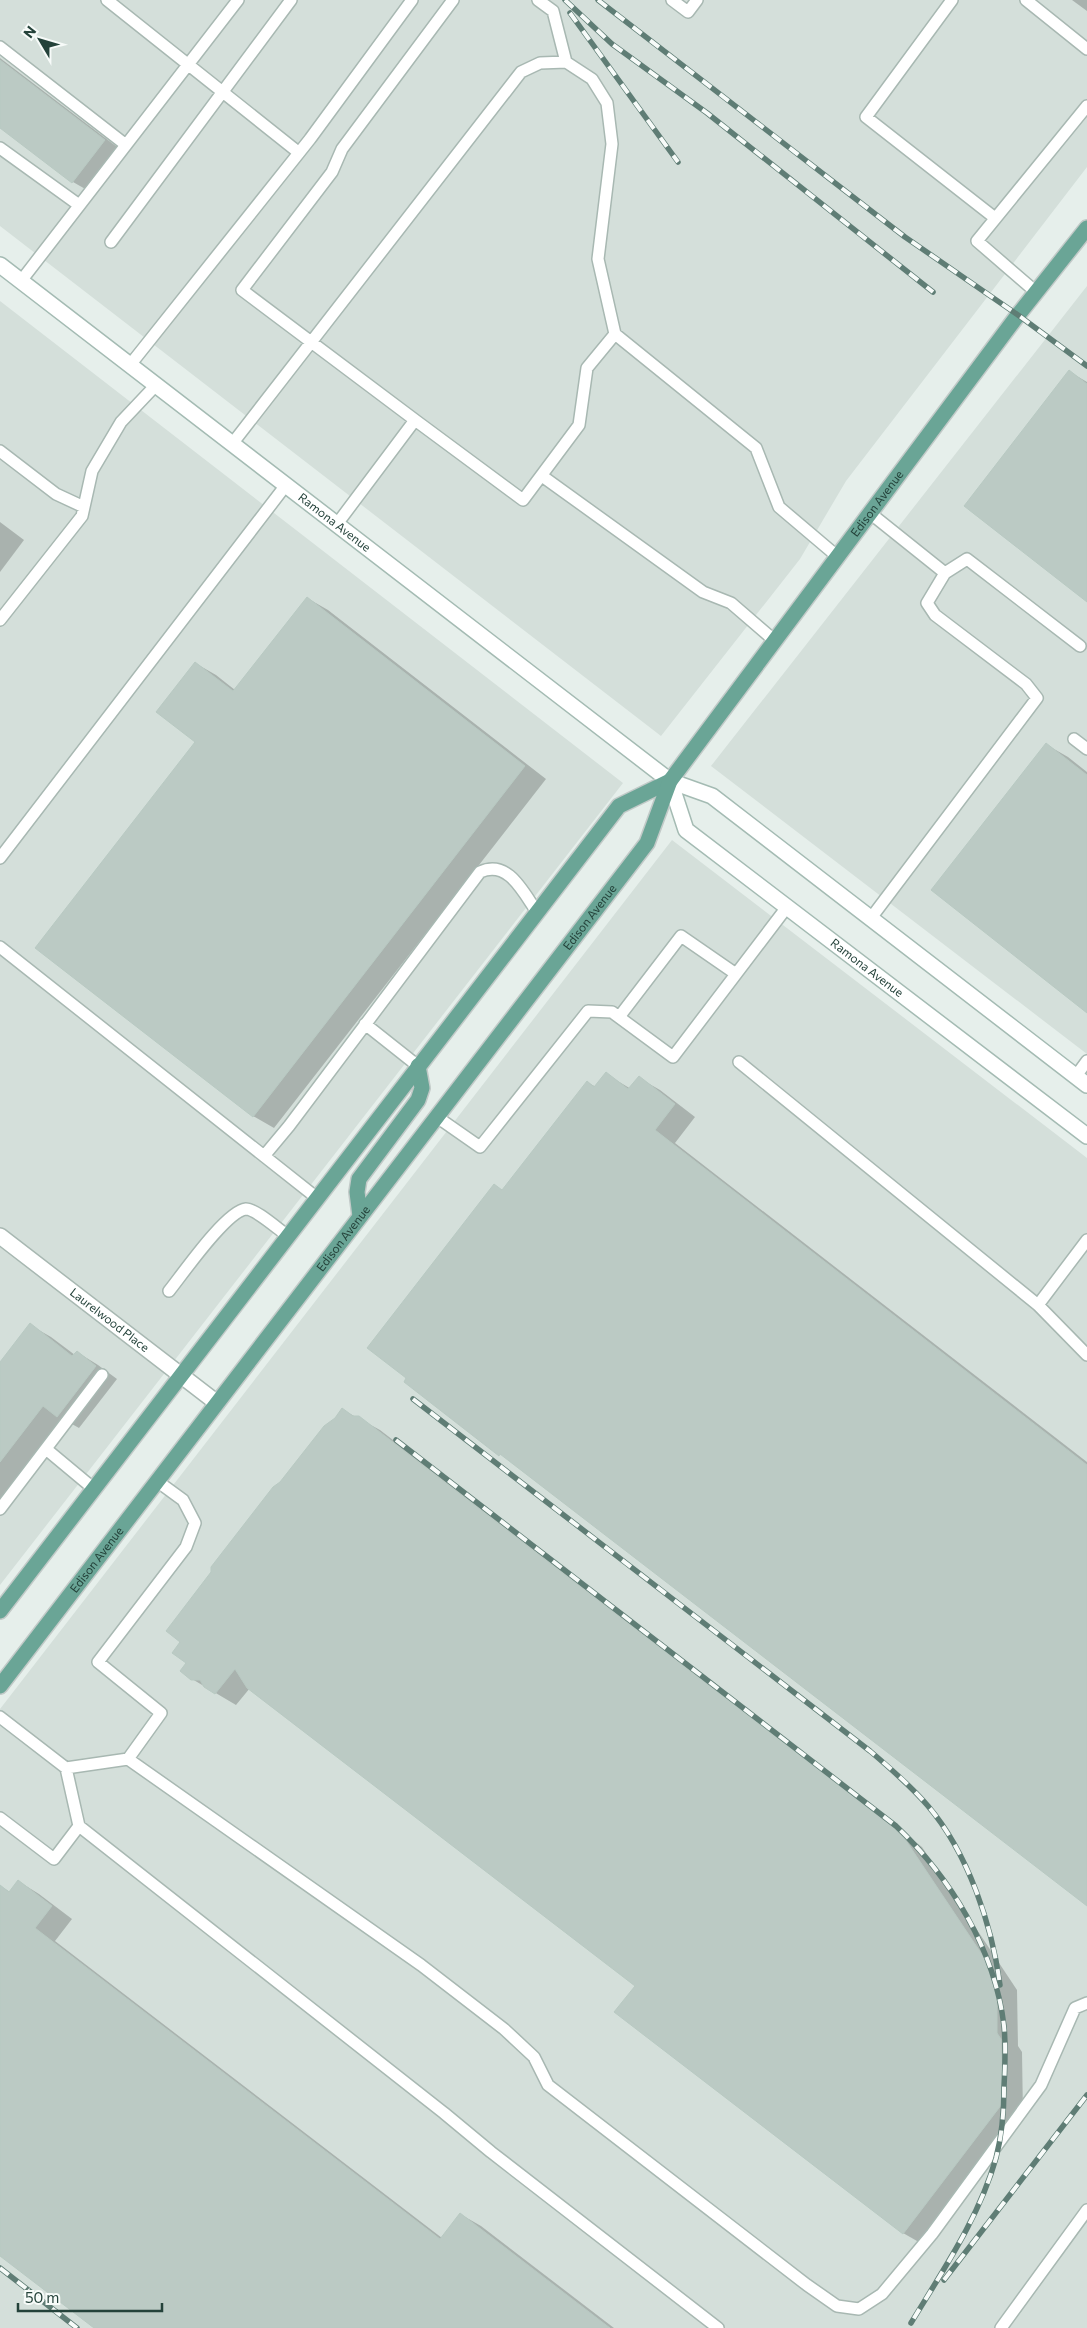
<svg xmlns="http://www.w3.org/2000/svg" width="1087" height="2328" font-family="Commissioner,sans-serif">
  <style>
    .built { fill: #d4dfda }
    .shadow { fill: #0003 }
    .building { fill: #bbcac4; stroke: #b8c9c2 }
    .lines { fill: none; stroke-linecap: round; stroke-linejoin: round }
    .service-casing { stroke: #a8b8b2; stroke-width: 14 }
    .minor-casing { stroke: #a8b8b2; stroke-width: 18 }
    .secondary-casing { stroke: #a4bbb3; stroke-width: 18 }
    .primary-casing { stroke: #c2cac8; stroke-width: 18 }
    .service { stroke: #fff; stroke-width: 11 }
    .minor { stroke: #fff; stroke-width: 15 }
    .secondary { stroke: #fff; stroke-width: 15 }
    .primary { stroke: #6aa596; stroke-width: 15 }
    .rail-casing { stroke: #5f7d75; stroke-width: 5.5 }
    .rail { stroke: #f7fbf9; stroke-width: 4; stroke-dasharray: 11; stroke-linecap: butt }
    .labels { text-anchor: middle; stroke-width: 4.5; stroke-linejoin: round; paint-order: stroke }
    .street-label { font-size: 12px; fill: #24423a; stroke: #f7fbf9 }
  </style>
  <rect width="100%" height="100%" fill="#e6efeb"/>
  <path class="built" d="M0 0H1087V167L846 481 800 559 661 736 0 226Z
    M1087 286V1054L711 766Z
    M0 301 623 783 0 1585Z
    M672 840 1087 1158V2328H0V1709Z"/>
  <path class="shadow" d="M1072 0H1087V11Z
    M0 58 125 153 94 194 73 182 0 126Z
    M1070 372 1087 382V600Z
    M0 522 24 540 0 572Z
    M307 598 328 610 546 779 274 1128 253 1116 196 742 195 663 216 675 235 690Z
    M1047 745 1068 757 1087 772V1010Z
    M606 1074 631 1089 639 1078 660 1090 695 1117 675 1143 1087 1462V1905L587 1082 596 1087Z
    M30 1325 51 1337 75 1355 77 1352 98 1365 117 1379 79 1428 63 1419 0 1501V1364Z
    M343 1410 380 1430 922 1847 1017 1990 1018 2046 1022 2052 1023 2116 924 2245 903 2233 636 1986 250 1688 236 1705 192 1679Z
    M18 1881 39 1894 72 1919 55 1941 442 2238 460 2214 481 2226 614 2328H98L0 2253V1886L10 1892Z"/>
  <path class="building" d="M0 60 105 140 72 183 0 128Z
    M1069 370 1087 384V602L964 506Z
    M307 597 525 766 253 1117 35 948 195 742 156 712 195 662 233 691Z
    M1046 743 1087 775V1013L931 890Z
    M606 1072 628 1089 639 1076 675 1104 655 1130 1087 1465V1906L500 1454 499 1456 404 1382 406 1378 367 1348 494 1184 502 1190 587 1081 594 1087Z
    M30 1323 72 1356 77 1351 96 1366 57 1417 43 1406 0 1462V1362Z
    M342 1408 353 1416H359L901 1833 997 1977V2033L1001 2039 1002 2104 903 2234 614 2012 635 1986 247 1688 235 1669 215 1694 204 1687 200 1680H191L180 1671 186 1663 172 1653 180 1642 166 1631 211 1572V1567L273 1487 280 1482 324 1426 335 1418Z
    M18 1880 52 1906 35 1928 440 2239 460 2213 610 2328H94L0 2256V1885L9 1892Z"/>
  <g class="lines">
    <defs>
      <path id="service" d="M107 0 298 152
        M538 0 553 11 566 62
        M672 0 688 12 697 0
        M952 0 866 117 995 218
        M1026 0 1087 49
        M0 47 126 145
        M0 148 79 205
        M111 242 291 0
        M21 281 238 0
        M1036 292 977 241 1087 106
        M130 365 310 139 412 0
        M415 420 242 290 332 172 342 149 453 0
        M232 444 521 72 540 63 566 62 592 79 607 103 612 144 598 259 615 334 756 448 779 507 838 557
        M0 451 56 494 84 507
        M542 476 703 592 731 603 775 641
        M870 513 945 573 967 559 1080 646
        M337 524 415 420 523 500 579 425 587 368 615 334
        M0 620 82 516 92 471 121 422 156 385
        M1074 739 1087 749
        M0 858 286 485
        M871 918 1037 698 1026 684 935 615 927 603 945 573
        M0 947 317 1198
        M619 1017 681 936 736 974
        M365 1024 418 1066
        M739 1062 1038 1305 1087 1355
        M1076 1076 1087 1061
        M437 1117 480 1147 588 1011 612 1012 673 1057 787 907
        M264 1156 289 1126 480 872C508 859 523 892 537 912
        M169 1291C182 1275 226 1211 246 1209 256 1209 279 1230 288 1236
        M1038 1305 1087 1240
        M46 1449 94 1489
        M0 1509 102 1375
        M0 1717 66 1768 79 1826 54 1859 0 1818
        M128 1759 421 1965 504 2029 534 2057 548 2085 807 2285 837 2306 859 2309 882 2294 932 2234 1041 2085 1075 2008 1087 2003
        M66 1768 128 1759 161 1713 98 1662 186 1547 195 1523 183 1500 157 1481
        M79 1826 444 2113 491 2152 718 2328
        M1001 2328 1087 2210"/>
      <g id="minor">
        <path id="s1" d="M0 1236 217 1403"/>
      </g>
      <g id="secondary">
        <path id="s2" d="M0 265 670 781 712 796 1087 1085"/>
        <path id="s3" d="M670 781 686 830 1087 1136"/>
      </g>
      <g id="primary">
        <path d="M360 1216 357 1192 359 1179 418 1100 422 1088 418 1066"/>
        <path d="M0 1611 619 806 670 781"/>
        <path id="s4" d="M0 1686 647 843 670 781 1018 315 1087 228"/>
      </g>
    </defs>
    <use href="#service" class="service-casing"/>
    <use href="#minor" class="minor-casing"/>
    <use href="#secondary" class="secondary-casing"/>
    <use href="#primary" class="primary-casing"/>
    <use href="#service" class="service"/>
    <use href="#minor" class="minor"/>
    <use href="#secondary" class="secondary"/>
    <use href="#primary" class="primary"/>
    <defs>
      <path id="rail" d="M565 0 612 44 707 113 933 292
        M598 0 905 237 1018 315 1087 366
        M570 13 678 162
        M413 1399 870 1751C890 1768 911 1786 928 1806 968 1853 992 1925 1000 1985
        M396 1440 896 1826C951 1878 995 1950 1004 2026 1006 2046 1005 2067 1004 2087 1004 2111 1002 2135 996 2158 979 2218 943 2270 911 2323
        M0 2268 77 2328
        M944 2280 1087 2095"/>
    </defs>
    <use href="#rail" class="rail-casing"/>
    <use href="#rail" class="rail"/>
  </g>
  <g class="labels">
    <g class="street-label">
      <text dy="4" stroke="none"><textPath href="#s4" startOffset="1475">Edison Avenue</textPath></text>
      <text dy="4" stroke="none"><textPath href="#s2" startOffset="422">Ramona Avenue</textPath></text>
      <text dy="4" stroke="none"><textPath href="#s4" startOffset="969">Edison Avenue</textPath></text>
      <text dy="4" stroke="none"><textPath href="#s3" startOffset="279">Ramona Avenue</textPath></text>
      <text dy="4" stroke="none"><textPath href="#s4" startOffset="564">Edison Avenue</textPath></text>
      <text dy="4" stroke="none"><textPath href="#s1" startOffset="138">Laurelwood Place</textPath></text>
      <text dy="4" stroke="none"><textPath href="#s4" startOffset="159">Edison Avenue</textPath></text>
    </g>
  </g>
  <g transform="translate(40 40) rotate(308)" stroke="#f7fbf9" stroke-width="4" paint-order="stroke">
  <path d="M0-4L9 19L0 12L-9 19Z" fill="#24423a"/>
  <text y="-8" font-size="14" font-weight="bold" text-anchor="middle" fill="#24423a">N</text>
  </g>
  <path d="M18 2303v8h144v-8" fill="none" stroke="#24423a" stroke-width="2.5"/>
  <text x="25" y="2303" font-size="15" fill="#24423a" stroke="#f7fbf9" stroke-width="4" paint-order="stroke">50 m</text>
</svg>
